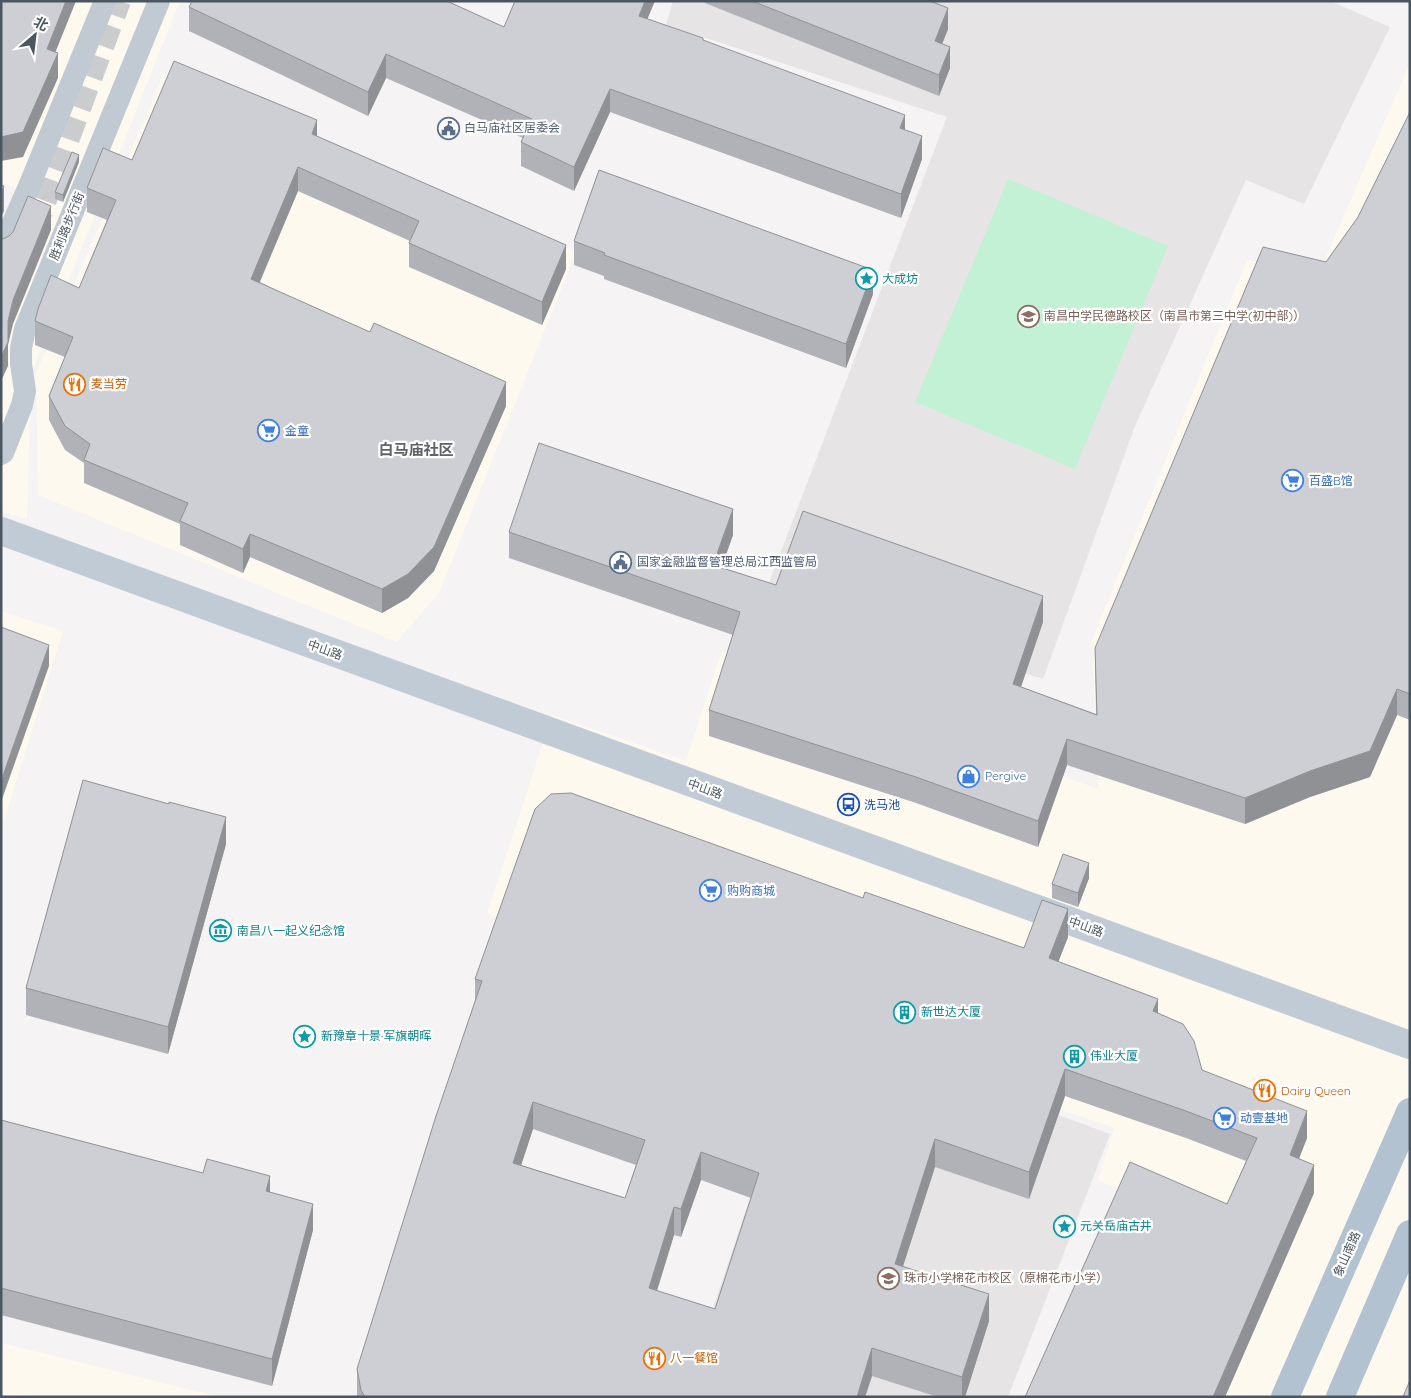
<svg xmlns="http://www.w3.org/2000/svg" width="1411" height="1398" font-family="Quicksand,'Noto Sans SC',sans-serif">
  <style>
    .commercial { fill: #fdf9ef }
    .education { fill: #e6e4e5 }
    .green { fill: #c3f1d5 }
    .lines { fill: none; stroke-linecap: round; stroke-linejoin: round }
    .pedestrian-tunnel { stroke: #caccce; stroke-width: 22; stroke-dasharray: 22 11; stroke-linecap: butt }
    .pedestrian { stroke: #c1cad2; stroke-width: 22 }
    .secondary { stroke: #c1cbd6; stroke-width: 28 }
    .primary { stroke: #b3c2d1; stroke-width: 28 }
    .wall { fill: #b0b2b7; fill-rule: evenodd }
    .shaded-wall { fill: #909195 }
    .building { fill: #cdcfd5; stroke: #909195; fill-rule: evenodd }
    .labels { text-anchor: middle; stroke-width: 4.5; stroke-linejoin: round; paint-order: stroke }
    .service-label { font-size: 12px; fill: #4e5e75; stroke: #fff; text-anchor: start }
    .street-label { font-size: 12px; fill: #4a5661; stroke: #fff }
    .culture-label { font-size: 12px; fill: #0d838f; stroke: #fff; text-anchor: start }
    .education-label { font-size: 12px; fill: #785e54; stroke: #fff; text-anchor: start }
    .food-label { font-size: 12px; fill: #c56008; stroke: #fff; text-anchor: start }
    .shop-label { font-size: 12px; fill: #366cbe; stroke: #fff; text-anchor: start }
    .transit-label { font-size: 12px; fill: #164399; stroke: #fff; text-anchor: start }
    .quarter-label { font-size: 15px; font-weight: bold; fill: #5f6368; stroke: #fff }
  </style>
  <rect width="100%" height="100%" fill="#f5f3f3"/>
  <path class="commercial" d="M54 1H180L31 375 27 519 1 511V237L21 190 1 182V120Z
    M1410 63V1397H1143L1213 1233 1098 1180 1114 1128 487 913 552 715 686 761 722 650 1098 789 1092 640 1247 260 1319 273Z
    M164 74 576 252 440 591 397 642 38 495 36 373Z
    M1 611 63 631 1 830Z
    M1 1343 220 1397H1Z"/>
  <path class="education" d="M673 1H1330L1390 27 1304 204 1246 180 1135 426 1043 679 767 588 947 117 666 25Z
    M955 1077 1110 1134 1008 1397H728L687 1386 777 1117Z"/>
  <path class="green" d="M1008 179 1168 246 1075 469 915 402Z"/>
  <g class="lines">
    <path class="pedestrian-tunnel" d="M34 232 120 1"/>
    <path class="pedestrian" d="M1 250 30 184 105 1
      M1 454 3 453 22 405 25 391 21 364V348L25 329 159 1"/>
    <path class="secondary" d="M1 531 1410 1045"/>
    <path class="primary" d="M1285 1397 1410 1112
      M1340 1397 1410 1234"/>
  </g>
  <path class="wall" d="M705 1H930L948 29 942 44 950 68 939 96 705 3Z
    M189 7 504 27 648 19 703 40 905 130 922 159 901 218 610 112 574 191 521 166V142L523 138 386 78 368 116 189 31Z
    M1410 112V720L1397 715 1370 777 1310 797 1245 824 1067 765 1038 847 916 803 709 736V710L733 635 509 558V532L733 535 721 568 776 585 1043 622 1021 687 1096 714 1095 648 1326 262 1358 217Z
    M317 136 566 269 542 325 409 267V243L410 241 298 191 260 282 506 406 434 571 408 598 382 613 250 557 243 573 180 545V524L84 483V463L65 450 49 420V396L65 357 35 345V321L79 288 107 220 87 212V188L132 160Z
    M79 162 63 202 55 199V192Z
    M574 241 873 294 846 368 604 279V276L574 265Z
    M169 804 226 844 168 1054 26 1015V988Z
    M1089 878 1078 907 1052 898V884Z
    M863 898 1024 948 1068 937 1058 962 1158 1013 1202 1070 1307 1138 1299 1158 1314 1193 1225 1397H1025L1227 1204 1246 1161 1186 1138 1065 1096 1029 1199 935 1167 903 1266 989 1321 965 1397H938L872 1376 865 1397H357V1369L475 1001V979ZM533 1129 636 1165 625 1198 521 1165ZM701 1180 751 1198 715 1309 657 1291 674 1235 681 1237Z
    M1 1120 270 1192 313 1230 272 1386 1 1315Z"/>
  <path class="shaded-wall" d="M66 1H76L47 73V49Z
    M645 1H655L639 39V16Z
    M948 8V29L935 62V41Z
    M950 47V68L939 96V75Z
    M58 53V78L23 157 1 161V137Z
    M386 54V78L368 116V92Z
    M610 89V112L574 191V167Z
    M905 115V139L900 128Z
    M317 120V144L312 134Z
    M922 136V159L901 218V194Z
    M79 155V162L63 202V195Z
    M298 167V191L251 302V279Z
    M4 186V211L1 217V193Z
    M51 206V230L13 324 8 345V321L13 300Z
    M566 245V269L542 325V302Z
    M873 270V294L846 368V344Z
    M8 342V366L1 381V357Z
    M506 382V406L434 571 408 598 382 613V589Z
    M733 509V535L713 591V565Z
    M250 534V557L243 573V549Z
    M1043 596V622L1013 710V684Z
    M49 645V666L1 802V781Z
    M1397 689V715L1370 777 1310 797 1245 824V798L1310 771Z
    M1067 739V765L1038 847V821Z
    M226 817V844L168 1054V1027Z
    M1089 863V878L1078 907V893Z
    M1068 909V937L1049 986V958Z
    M1158 999V1026L1153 1011Z
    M1065 1069V1096L1029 1199V1172Z
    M533 1102V1129L513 1190V1163Z
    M1307 1111V1138L1290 1182V1155Z
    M935 1139V1167L895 1291V1264Z
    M701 1152V1180L681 1237V1209Z
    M1314 1165V1193L1225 1397H1213Z
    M270 1176V1202L266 1191Z
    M313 1204V1230L272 1386V1359Z
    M674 1207V1235L649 1316V1288Z
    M989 1294V1321L965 1397H962V1377Z
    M872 1348V1376L865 1397H857Z"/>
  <path class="building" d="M1 1H66L47 49 58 53 23 132 1 137Z
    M192 1H447L504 27 515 1H645L639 16 703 38V40L905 115 900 128 922 136 901 194 610 89 574 167 521 142 532 119 386 54 368 92 189 7Z
    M752 1H930L948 8 935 41 950 47 939 75Z
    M174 61 317 120 312 134 566 245 542 302 409 243 419 221 298 167 251 279 370 332 374 323 506 382 434 547 408 574 382 589 250 534 243 549 180 521 188 503 84 460 90 444 65 426 49 396 73 337 35 321 38 309 51 275 79 288 116 200 87 188 103 148 132 160Z
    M1410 112V694L1397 689 1370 751 1310 771 1245 798 1067 739 1038 821 916 777 709 710 740 612 509 532 539 443 733 509 713 565 776 585 803 511 1043 596 1013 684 1097 715 1095 648 1263 247 1326 262 1358 217Z
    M72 152 79 155 63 195 55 192Z
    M599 170 873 270 846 344 604 255 605 253 574 241Z
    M1 185 4 186 1 193Z
    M28 196 51 206 13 300 8 321V342L1 357V238L3 239 9 236 13 232Z
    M1 627 49 645 1 781Z
    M83 780 169 804V802L226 817 168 1027 26 988Z
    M571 793 863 898 865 892 1024 948 1042 900 1068 909 1049 958 1158 999 1153 1011 1183 1024 1194 1041 1202 1070 1307 1111 1290 1155 1314 1165 1213 1397H1025L1130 1162 1227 1204 1257 1138 1186 1111 1065 1069 1029 1172 935 1139 895 1264 989 1294 962 1377 872 1348 857 1397H365L361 1390 357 1369 436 1116 482 981 475 979 535 809 551 794ZM533 1102 645 1140 625 1198 513 1163ZM701 1152 759 1173 715 1309 649 1288 674 1207 681 1209Z
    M1063 854 1089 863 1078 893 1052 884Z
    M1 1120 203 1173 207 1159 270 1176 266 1191 313 1204 272 1359 1 1288Z
    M1410 1380V1397H1403Z"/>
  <defs>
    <symbol id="civic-ring" viewBox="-11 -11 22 22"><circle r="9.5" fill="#fff" stroke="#5c6f8a" stroke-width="1.5"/><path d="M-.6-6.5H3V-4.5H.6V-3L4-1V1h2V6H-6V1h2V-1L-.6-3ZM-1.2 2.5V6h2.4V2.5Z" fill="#5c6f8a"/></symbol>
    <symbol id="sight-ring" viewBox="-11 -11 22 22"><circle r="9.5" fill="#fff" stroke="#0f9aa8" stroke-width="1.5"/><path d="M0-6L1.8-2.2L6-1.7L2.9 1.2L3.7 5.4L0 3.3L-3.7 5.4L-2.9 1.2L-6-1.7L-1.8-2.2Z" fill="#0f9aa8"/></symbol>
    <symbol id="school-ring" viewBox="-11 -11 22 22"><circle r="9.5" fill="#fff" stroke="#8d6e63" stroke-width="1.5"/><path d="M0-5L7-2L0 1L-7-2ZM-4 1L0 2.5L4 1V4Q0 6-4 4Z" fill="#8d6e63"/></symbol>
    <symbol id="restaurant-ring" viewBox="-11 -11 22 22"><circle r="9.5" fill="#fff" stroke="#e8710a" stroke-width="1.5"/><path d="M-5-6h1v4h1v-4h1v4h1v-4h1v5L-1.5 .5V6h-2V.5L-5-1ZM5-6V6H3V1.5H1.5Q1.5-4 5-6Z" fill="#e8710a"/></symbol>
    <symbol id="supermarket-ring" viewBox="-11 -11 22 22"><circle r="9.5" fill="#fff" stroke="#3f7fe0" stroke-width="1.5"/><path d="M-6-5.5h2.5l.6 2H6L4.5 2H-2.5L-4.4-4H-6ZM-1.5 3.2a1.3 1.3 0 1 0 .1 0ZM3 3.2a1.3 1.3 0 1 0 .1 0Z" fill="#3f7fe0"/></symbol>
    <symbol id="shop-ring" viewBox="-11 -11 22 22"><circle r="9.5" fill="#fff" stroke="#3f7fe0" stroke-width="1.5"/><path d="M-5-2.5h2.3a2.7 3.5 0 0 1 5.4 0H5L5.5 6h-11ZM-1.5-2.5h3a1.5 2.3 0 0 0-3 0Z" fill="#3f7fe0"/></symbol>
    <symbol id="bus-ring" viewBox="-11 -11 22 22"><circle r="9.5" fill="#fff" stroke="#1a4fb4" stroke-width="1.5"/><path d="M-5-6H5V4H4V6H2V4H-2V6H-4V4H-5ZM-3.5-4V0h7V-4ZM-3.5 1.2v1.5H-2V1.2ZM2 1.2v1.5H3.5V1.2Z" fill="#1a4fb4"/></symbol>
    <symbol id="museum-ring" viewBox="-11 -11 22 22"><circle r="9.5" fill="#fff" stroke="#0f9aa8" stroke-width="1.5"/><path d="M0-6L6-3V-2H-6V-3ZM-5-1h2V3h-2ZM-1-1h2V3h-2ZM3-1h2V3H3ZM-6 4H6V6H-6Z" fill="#0f9aa8"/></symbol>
    <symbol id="building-ring" viewBox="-11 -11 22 22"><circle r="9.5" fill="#fff" stroke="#0f9aa8" stroke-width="1.5"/><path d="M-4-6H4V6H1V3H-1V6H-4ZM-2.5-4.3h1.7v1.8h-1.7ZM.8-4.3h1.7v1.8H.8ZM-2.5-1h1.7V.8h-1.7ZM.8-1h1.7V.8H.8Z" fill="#0f9aa8"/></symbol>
  </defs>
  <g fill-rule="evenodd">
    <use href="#civic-ring" x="436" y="116" width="25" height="25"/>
    <use href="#sight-ring" x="854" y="266" width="25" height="25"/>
    <use href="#school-ring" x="1016" y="304" width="25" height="25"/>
    <use href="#restaurant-ring" x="62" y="372" width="25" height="25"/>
    <use href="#supermarket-ring" x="256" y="418" width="25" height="25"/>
    <use href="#supermarket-ring" x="1280" y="468" width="25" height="25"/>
    <use href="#civic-ring" x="608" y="550" width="25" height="25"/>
    <use href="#shop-ring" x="956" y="764" width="25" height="25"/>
    <use href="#bus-ring" x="836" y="792" width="25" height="25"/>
    <use href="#supermarket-ring" x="698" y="878" width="25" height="25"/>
    <use href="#museum-ring" x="208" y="918" width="25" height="25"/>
    <use href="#building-ring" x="892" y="1000" width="25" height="25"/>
    <use href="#sight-ring" x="292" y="1024" width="25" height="25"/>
    <use href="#building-ring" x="1062" y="1044" width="25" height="25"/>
    <use href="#restaurant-ring" x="1252" y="1078" width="25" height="25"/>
    <use href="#supermarket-ring" x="1212" y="1106" width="25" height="25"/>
    <use href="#sight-ring" x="1052" y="1214" width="25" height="25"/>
    <use href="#school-ring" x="876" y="1266" width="25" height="25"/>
    <use href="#restaurant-ring" x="642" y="1346" width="25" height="25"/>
  </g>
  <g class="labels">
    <g class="service-label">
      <text x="464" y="132">白马庙社区居委会</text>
      <text x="637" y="566">国家金融监督管理总局江西监管局</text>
    </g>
    <g class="street-label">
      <text transform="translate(67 226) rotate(-68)" y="4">胜利路步行街</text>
      <text transform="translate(325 650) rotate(20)" y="4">中山路</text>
      <text transform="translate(705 789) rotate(20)" y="4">中山路</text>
      <text transform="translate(1086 927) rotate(20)" y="4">中山路</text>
      <text transform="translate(1347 1254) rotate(-66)" y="4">象山南路</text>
    </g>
    <g class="culture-label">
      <text x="882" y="283">大成坊</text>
      <text x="237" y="935">南昌八一起义纪念馆</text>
      <text x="921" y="1016">新世达大厦</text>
      <text x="321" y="1040">新豫章十景·军旗朝晖</text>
      <text x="1090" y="1060">伟业大厦</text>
      <text x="1080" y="1230">元关岳庙古井</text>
    </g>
    <g class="education-label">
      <text x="1044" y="320">南昌中学民德路校区（南昌市第三中学(初中部)）</text>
      <text x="904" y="1282">珠市小学棉花市校区（原棉花市小学）</text>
    </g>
    <g class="food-label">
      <text x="91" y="388">麦当劳</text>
      <text x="1281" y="1095">Dairy Queen</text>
      <text x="670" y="1362">八一餐馆</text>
    </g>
    <g class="shop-label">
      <text x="285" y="435">金童</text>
      <text x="1309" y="485">百盛B馆</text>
      <text x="985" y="780">Pergive</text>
      <text x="727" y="895">购购商城</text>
      <text x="1240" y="1122">动壹基地</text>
    </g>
    <g class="transit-label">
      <text x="864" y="809">洗马池</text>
    </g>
    <g class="quarter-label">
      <text x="416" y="455">白马庙社区</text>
    </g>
  </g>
  <rect width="1411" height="1398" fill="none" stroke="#4a5661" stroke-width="5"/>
  <g transform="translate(35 35) rotate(28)" stroke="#ffffff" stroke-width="4" paint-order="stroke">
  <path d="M0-4L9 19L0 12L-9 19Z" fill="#4a5661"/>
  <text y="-8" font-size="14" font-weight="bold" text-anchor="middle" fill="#4a5661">北</text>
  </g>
</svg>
